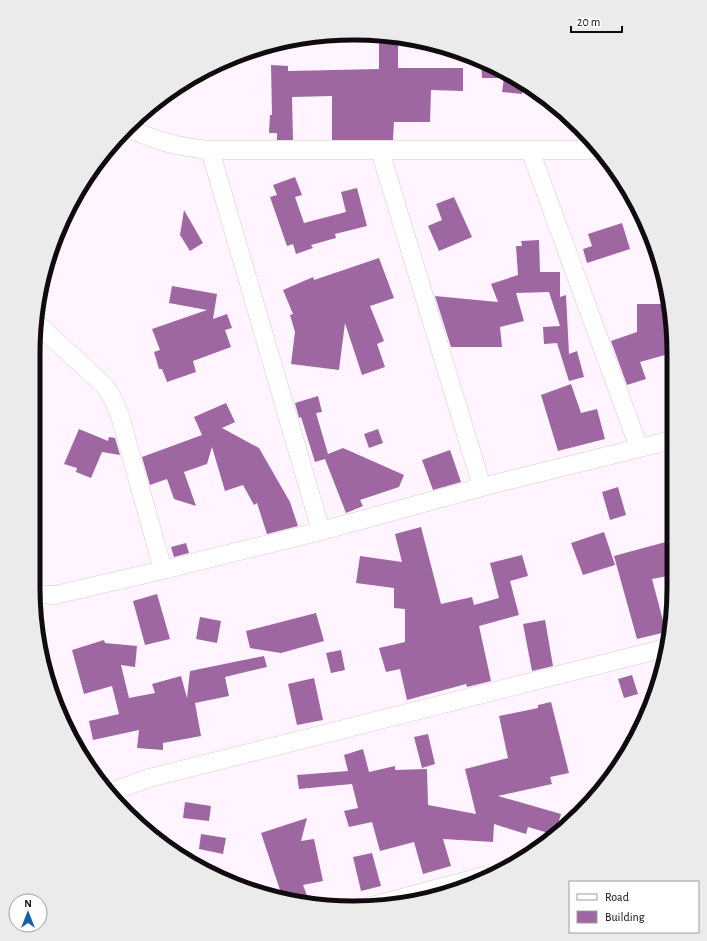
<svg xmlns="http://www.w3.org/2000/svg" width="707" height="941" font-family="'Alegreya Sans',sans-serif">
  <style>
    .building { fill: #9f67a2 }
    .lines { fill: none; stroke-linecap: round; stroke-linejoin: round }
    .minor-casing { stroke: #d4cad4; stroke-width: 19 }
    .minor { stroke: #fff; stroke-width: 18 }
    .rim { fill: none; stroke: #0f0b0f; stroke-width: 5 }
  </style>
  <rect width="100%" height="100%" fill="#fff4ff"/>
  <path class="building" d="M379 42 398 43V68H463V91L431 90 430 122H394L393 140H332V96L292 97 293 140H277V133H269L270 115H272L271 65 288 66V71L379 69Z
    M481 61 514 76 524 83 522 94 502 92 504 78H482Z
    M295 177 302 195 295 197 304 223 346 212 341 192 357 188 367 226 335 234 336 238 311 245 313 248 296 254 293 244 287 246 270 197 277 195 273 185Z
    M454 197 472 237 439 251 428 226 442 220 436 204Z
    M184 210 203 243 190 251 180 235Z
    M622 223 630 249 587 263 583 249 592 246 588 234Z
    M539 240 540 272H560V297L566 295 569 354 577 351 584 377 569 381 557 343 544 344 543 327 560 326 549 292 516 293 524 321 500 327 502 347H451L435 296 498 302 491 284 518 275 516 246H522L521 241Z
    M379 258 394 298 370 306 384 341 377 344 385 367 362 375 345 323 339 370 291 364 295 332 290 315 293 314 283 290 313 277 314 280Z
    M172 286 217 294 213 319 227 314 232 328 225 330 231 347 193 361 196 372 167 382 162 369H159L154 352 160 350 152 329 207 310 169 303Z
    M637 304H669L671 313 664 316 671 344 672 353 640 362 646 379 627 385 611 341 637 332Z
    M571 384 581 413 597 409 605 439 558 451 541 395Z
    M318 396 322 412 316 413 328 454 343 448 404 475 399 487 360 500 363 506 346 513 325 459 315 462 301 417 299 418 295 403Z
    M226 403 235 422 222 428 259 448 290 502 298 526 267 534 257 503 254 505 243 485 225 491 212 447 207 464 184 472 196 506 174 499 167 479 150 485 142 457 202 435 194 417Z
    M79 429 108 441 109 437 115 438 120 455 102 452 91 478 76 472 77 468 64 464Z
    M378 429 383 443 369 448 364 434Z
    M450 450 461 482 433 490 422 460Z
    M618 487 626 515 610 520 602 492Z
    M421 527 441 604 472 597 474 605 499 598 490 563 522 555 528 576 510 581 519 615 479 626 491 681 467 687 466 684 407 700 400 669 386 672 379 648 405 642V609L394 608V588L356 583 360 556 402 562 395 534Z
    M604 532 615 565 583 575 571 543Z
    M673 540V575L652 579 666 632 637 639 614 556Z
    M186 543 189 553 174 557 171 547Z
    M157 594 170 639 145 645 133 601Z
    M316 613 324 641 281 653 250 648 246 631Z
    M200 617 221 621 217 643 196 639Z
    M545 620 553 666 532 671 523 624Z
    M104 640 105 643 137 646 135 667 121 665 129 698 155 693 152 684 181 676 187 698 190 671 264 656 267 667 225 677 229 696 195 703 201 736 163 743V750L137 748 139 730 93 740 89 721 119 714 112 686 84 694 72 650Z
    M341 650 345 670 331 673 326 653Z
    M632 675 638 694 624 698 618 679Z
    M314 678 323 720 297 725 288 684Z
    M551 702 569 773 550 777 552 784 498 796 561 814 555 835 528 827 526 834 494 824 493 842 443 839 451 866 423 874 414 842 380 851 372 822 349 827 344 811 358 808 352 784 299 789 297 775 348 771 344 755 363 749 369 772 395 766V770L427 769 428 805 476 814 465 769 508 758 499 716 538 708V705Z
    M428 734 435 764 422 768 414 737Z
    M185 802 211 806 209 821 183 818Z
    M307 818 301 841 314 839 323 881 303 885 308 898 291 902 283 899 261 833Z
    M201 834 226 838 223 854 199 849Z
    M372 853 381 886 361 891 353 857Z"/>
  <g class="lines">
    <defs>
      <path id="minor" d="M131 129C158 142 179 147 210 150H600
        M210 150 321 531
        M530 150 639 448
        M380 151 482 487
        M35 322 105 386 113 399 120 416 163 570
        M34 594 55 595 163 570 321 531 482 487 672 440
        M112 794 119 789 149 778 666 648
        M368 907 484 876"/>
    </defs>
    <use href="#minor" class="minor-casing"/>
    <use href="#minor" class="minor"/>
  </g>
  <path d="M0 0H707V941H0ZM353 40H354A313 313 0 0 1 667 353V588A313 313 0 0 1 354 901H353A313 313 0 0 1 40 588V353A313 313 0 0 1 353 40Z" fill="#ecebec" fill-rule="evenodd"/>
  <path class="rim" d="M353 40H354A313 313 0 0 1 667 353V588A313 313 0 0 1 354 901H353A313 313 0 0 1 40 588V353A313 313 0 0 1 353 40Z"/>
  <rect x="569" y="881" width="130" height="52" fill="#ffffff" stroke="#9f9d9f"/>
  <rect x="577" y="894" width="20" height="6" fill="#ffffff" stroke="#9f9d9f"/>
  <text x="605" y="901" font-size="12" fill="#0f0b0f">Road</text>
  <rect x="577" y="911" width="20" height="12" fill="#9f67a2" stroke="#9f9d9f"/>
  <text x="605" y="921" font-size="12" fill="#0f0b0f">Building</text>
  <g transform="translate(28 913)"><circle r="19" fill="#ffffff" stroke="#9f9d9f"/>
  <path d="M0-3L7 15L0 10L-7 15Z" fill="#195dad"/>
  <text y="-6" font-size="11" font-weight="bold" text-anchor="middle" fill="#0f0b0f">N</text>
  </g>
  <path d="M571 26v6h51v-6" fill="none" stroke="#0f0b0f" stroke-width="2"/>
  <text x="577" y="26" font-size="12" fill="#0f0b0f" stroke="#ffffff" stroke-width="3" paint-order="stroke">20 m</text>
</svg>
